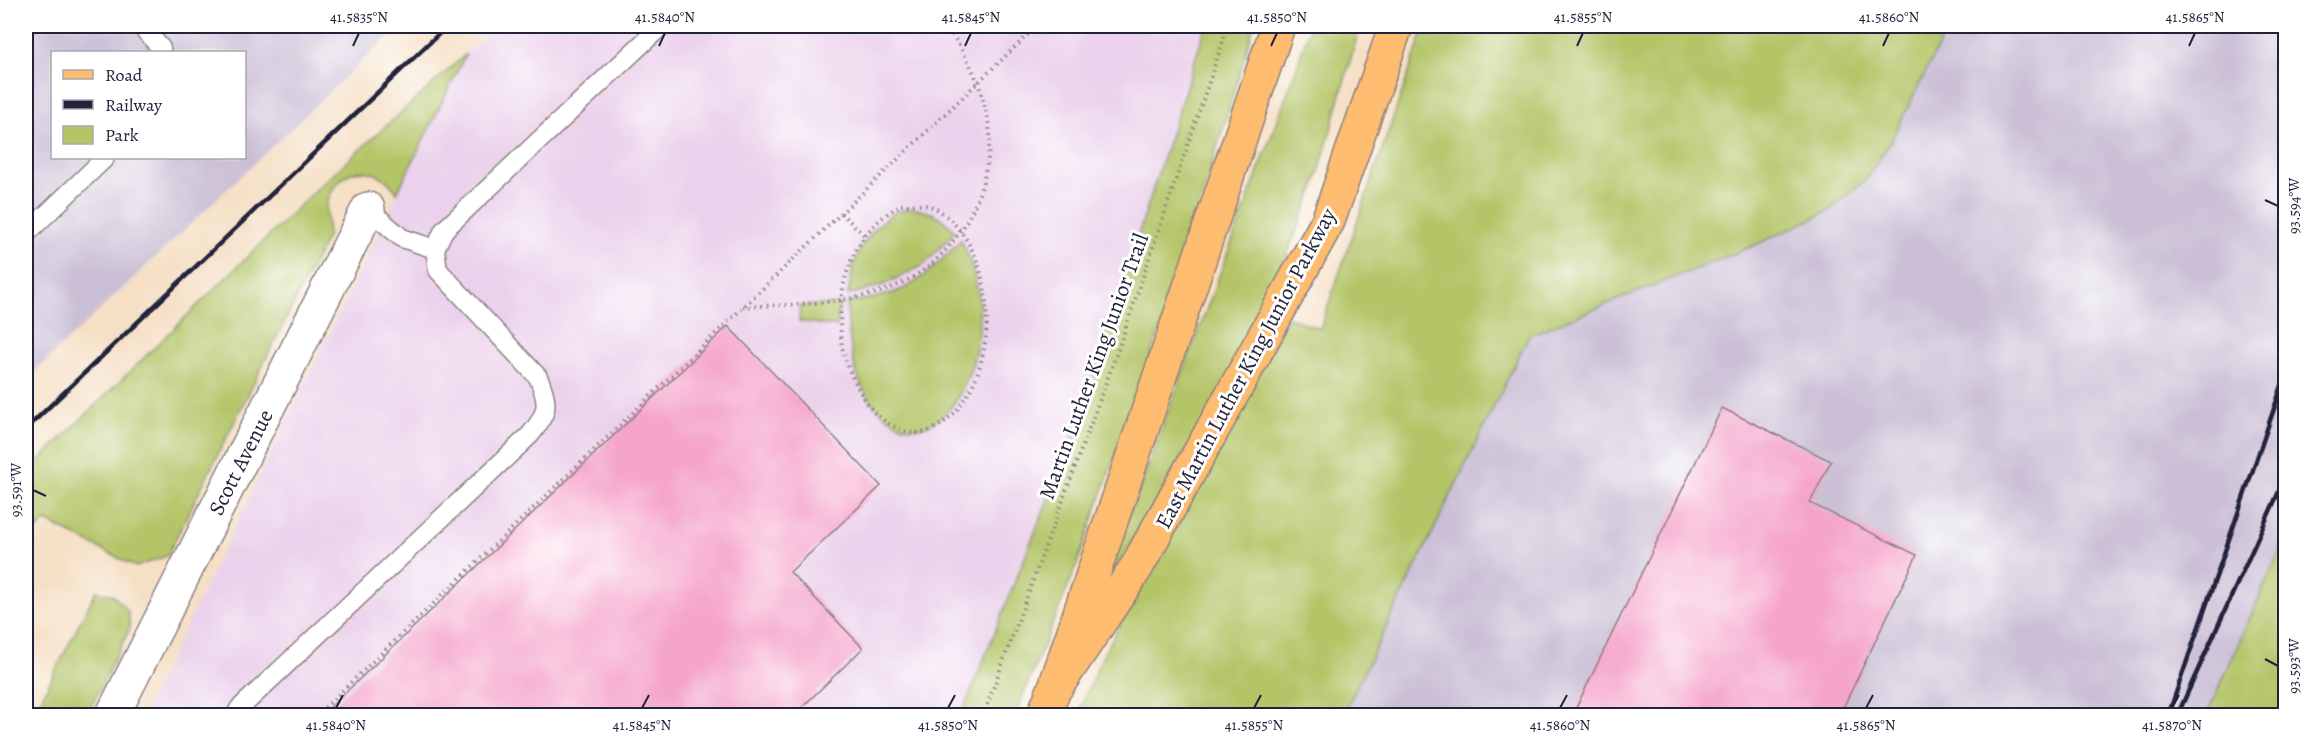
<svg xmlns="http://www.w3.org/2000/svg" width="2311" height="741" font-family="Alegreya,serif">
  <style>
    .built { fill: #ebd1eb }
    .industrial { fill: #cbbfd5; fill-rule: evenodd }
    .green { fill: #b4c568; stroke: #6b7452; stroke-width: 1.5 }
    .building { fill: #f5a5cb }
    .lines { fill: none; stroke-linecap: round; stroke-linejoin: round }
    .service-casing { stroke: #8c8180; stroke-width: 21 }
    .minor-casing { stroke: #8c8180; stroke-width: 36 }
    .primary-casing { stroke: #8c8180; stroke-width: 36 }
    .path { stroke: #8c8180; stroke-width: 4; stroke-dasharray: 1.5 4.5; stroke-linecap: butt }
    .service { stroke: #fff; stroke-width: 18 }
    .minor { stroke: #fff; stroke-width: 33 }
    .primary { stroke: #fdbc6f; stroke-width: 33 }
    .rail { stroke: #22223b; stroke-width: 4.5 }
    .ticks { fill: none; stroke: #22223b; stroke-width: 2 }
    .labels { text-anchor: middle; stroke-width: 6; stroke-linejoin: round; paint-order: stroke }
    .street-label { font-size: 22px; fill: #22223b; stroke: #fff }
    .neatline { fill: none; stroke: #22223b; stroke-width: 2 }
    .ticks-label { font-size: 15px; text-anchor: middle; fill: #22223b }
  </style>
  <rect width="100%" height="100%" fill="#fff"/>
  <filter id="ink" filterUnits="userSpaceOnUse"><feTurbulence type="fractalNoise" baseFrequency=".0167" numOctaves="2"/><feDisplacementMap in="SourceGraphic" scale="12" xChannelSelector="R" yChannelSelector="G"/><feConvolveMatrix kernelMatrix="1 2 1 2 8 2 1 2 1" color-interpolation-filters="sRGB"/></filter>
  <filter id="wash" filterUnits="userSpaceOnUse"><feTurbulence type="fractalNoise" baseFrequency=".008" numOctaves="4" result="noise"/><feDisplacementMap in="SourceGraphic" scale="24" xChannelSelector="R" yChannelSelector="G"/><feGaussianBlur stdDeviation="1.35" result="paint"/><feColorMatrix in="noise" values="0 0 0 0 0 0 0 0 0 0 0 0 0 0 0 0 0 1.4 0 .05"/><feComposite in="paint" operator="in"/></filter>
  <g filter="url(#wash)">
    <rect width="100%" height="100%" fill="#f5e0c6"/>
    <path class="built" d="M496 26H1206L1070 445 961 715 142 716 466 54Z"/>
    <path class="industrial" d="M26 26H399L26 380ZM52 52H244V158H52Z
      M1949 26H2285V539L2207 715 1343 716 1529 335 1753 246 1827 212 1866 179 1892 139Z"/>
    <path class="green" d="M1206 26H1254L1175 286 1076 567 1015 715 961 716 1070 445Z
      M1310 26H1360L1315 186 1277 278 1223 390 1114 571 1108 572 1291 84Z
      M1425 26H1946L1939 45 1892 139 1866 179 1827 212 1753 246 1529 335 1343 715 1077 716 1103 655 1214 461 1288 317 1320 329Z
      M466 54 397 193C379 166 348 162 331 193 324 205 327 222 328 235L167 556 136 567 46 521 26 540V473L325 181Z
      M909 208C931 211 941 215 955 232L924 265 881 286 848 295 853 266 862 246 876 227 892 214Z
      M961 240C985 287 986 342 962 390 955 403 943 419 928 425 917 430 903 428 893 421 852 397 849 346 847 303 864 300 882 297 898 291 923 281 943 259 961 240Z
      M839 304 837 327 799 321 800 306Z
      M2285 539V715H2207Z
      M96 591 113 595 128 611 130 628 87 715H33Z"/>
    <g id="blocks">
      <path class="building" d="M728 326 881 486 790 572 863 648 793 716H321Z
        M1722 408 1831 461 1810 503 1917 555 1839 716H1572Z"/>
    </g>
  </g>
  <g filter="url(#ink)">
    <use href="#blocks" fill-opacity="0" stroke="#8c8180" stroke-width="1.5"/>
    <g class="lines">
      <defs>
        <path id="service" d="M141 26 161 48V52
          M368 209 402 238 435 249
          M26 234 105 158
          M236 716 239 709 530 435C548 413 550 404 538 377L438 270 435 249 444 230 661 26"/>
        <path id="minor" d="M112 716 368 209"/>
        <path id="primary" d="M1054 690 1136 568 1328 221 1396 26
          M1043 716 1054 690 1278 26"/>
      </defs>
      <use href="#service" class="service-casing"/>
      <use href="#minor" class="minor-casing"/>
      <use href="#primary" class="primary-casing"/>
      <path class="path" d="M901 205C910 205 920 204 929 206 939 208 950 219 957 227 1000 276 997 381 944 422 930 433 916 436 899 429 886 423 872 413 865 400 855 383 845 365 842 346 835 290 849 233 901 205Z
        M841 213 864 235
        M743 307C791 304 843 305 888 289 944 269 981 214 988 157 989 150 990 142 990 135 986 94 970 58 946 26
        M316 716 1037 26
        M983 716 1118 350 1228 26"/>
      <use href="#service" class="service"/>
      <use href="#minor" class="minor"/>
      <use href="#primary" class="primary"/>
      <path class="rail" d="M26 429 447 26
        M2168 716 2286 374
        M2177 716 2286 476"/>
    </g>
  </g>
  <path class="ticks" d="M353 46 359 33M659 46 665 33M965 46 971 33M1271 46 1277 33M1577 46 1583 33M1883 46 1889 33M2189 46 2195 33M2265 200 2278 206M33 490 46 496M2265 659 2278 666M336 708 343 695M642 708 649 695M948 708 955 695M1254 708 1261 695M1560 708 1567 695M1866 708 1873 695M2172 708 2179 695"/>
  <g class="labels">
    <g class="street-label">
      <text transform="translate(1093 366) rotate(-70)" y="8">Martin Luther King Junior Trail</text>
      <text transform="translate(1245 368) rotate(-62)" y="8">East Martin Luther King Junior Parkway</text>
      <text transform="translate(240 462) rotate(-63)" y="8">Scott Avenue</text>
    </g>
  </g>
  <rect width="2311" height="741" fill="none" stroke="#fff" stroke-width="66"/>
  <rect x="51" y="51" width="195" height="108" fill="#ffffff" stroke="#a7a7b1" stroke-width="1.5"/>
  <rect x="63" y="70" width="30" height="9" fill="#fdbc6f" stroke="#a7a7b1" stroke-width="1.5"/>
  <text x="105" y="81" font-size="18" fill="#22223b">Road</text>
  <rect x="63" y="100" width="30" height="9" fill="#22223b" stroke="#a7a7b1" stroke-width="1.5"/>
  <text x="105" y="111" font-size="18" fill="#22223b">Railway</text>
  <rect x="63" y="126" width="30" height="18" fill="#b4c568" stroke="#a7a7b1" stroke-width="1.5"/>
  <text x="105" y="141" font-size="18" fill="#22223b">Park</text>
  <rect x="33" y="33" width="2245" height="675" class="neatline"/>
  <g class="ticks-label">
    <text x="359" y="22">41.5835°N</text>
    <text x="665" y="22">41.5840°N</text>
    <text x="971" y="22">41.5845°N</text>
    <text x="1277" y="22">41.5850°N</text>
    <text x="1583" y="22">41.5855°N</text>
    <text x="1889" y="22">41.5860°N</text>
    <text x="2195" y="22">41.5865°N</text>
    <text transform="translate(2294 206) rotate(-90)" y="5">93.594°W</text>
    <text transform="translate(16 490) rotate(-90)" y="5">93.591°W</text>
    <text transform="translate(2294 666) rotate(-90)" y="5">93.593°W</text>
    <text x="336" y="730">41.5840°N</text>
    <text x="642" y="730">41.5845°N</text>
    <text x="948" y="730">41.5850°N</text>
    <text x="1254" y="730">41.5855°N</text>
    <text x="1560" y="730">41.5860°N</text>
    <text x="1866" y="730">41.5865°N</text>
    <text x="2172" y="730">41.5870°N</text>
  </g>
</svg>
